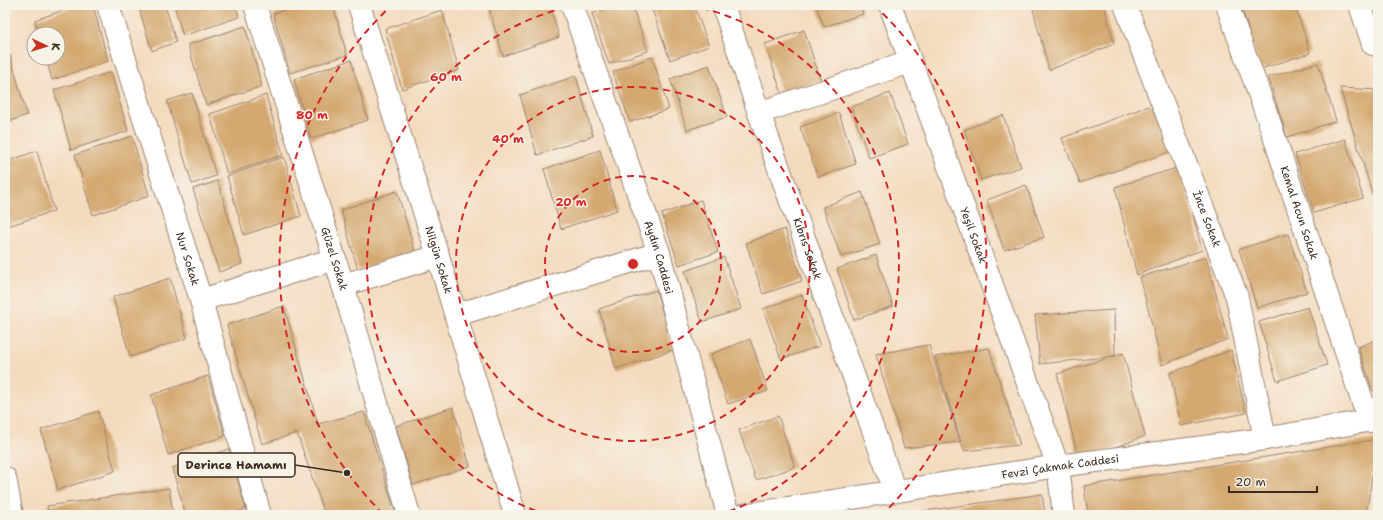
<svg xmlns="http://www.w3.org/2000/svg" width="1383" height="520" font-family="'Shantell Sans',sans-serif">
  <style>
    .building { fill: #d4a870 }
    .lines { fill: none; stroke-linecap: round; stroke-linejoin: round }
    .minor-casing { stroke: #98826e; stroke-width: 24 }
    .minor { stroke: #fff; stroke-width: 22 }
    .ring { fill: none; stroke: #d62828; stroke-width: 2; stroke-dasharray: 7 5 }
    .labels { text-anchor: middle; stroke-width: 3; stroke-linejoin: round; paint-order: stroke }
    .street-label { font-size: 11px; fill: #3b2a1e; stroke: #f7f3e8 }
    .centre { fill: #d62828; stroke: #f7f3e8; stroke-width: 2 }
    .ring-label { font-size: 12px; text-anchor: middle; font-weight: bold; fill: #d62828; stroke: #f7f3e8; stroke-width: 3; stroke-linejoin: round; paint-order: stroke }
    .leader { fill: none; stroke: #3b2a1e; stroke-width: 1.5 }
    .callout-dot { fill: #3b2a1e; stroke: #f7f3e8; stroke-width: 1.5 }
    .callout { fill: #f7f3e8; stroke: #3b2a1e; stroke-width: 1.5 }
    .callout-label { font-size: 12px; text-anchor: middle; font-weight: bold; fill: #3b2a1e }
  </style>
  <rect width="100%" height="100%" fill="#f7f3e8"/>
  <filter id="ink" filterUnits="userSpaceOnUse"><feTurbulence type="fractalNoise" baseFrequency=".025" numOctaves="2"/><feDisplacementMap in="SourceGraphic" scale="8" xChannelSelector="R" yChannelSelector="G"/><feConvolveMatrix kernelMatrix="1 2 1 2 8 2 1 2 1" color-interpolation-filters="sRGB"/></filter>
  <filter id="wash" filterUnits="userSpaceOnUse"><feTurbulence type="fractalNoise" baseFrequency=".012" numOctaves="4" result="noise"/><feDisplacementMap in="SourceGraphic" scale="16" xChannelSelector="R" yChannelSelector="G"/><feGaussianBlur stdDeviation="0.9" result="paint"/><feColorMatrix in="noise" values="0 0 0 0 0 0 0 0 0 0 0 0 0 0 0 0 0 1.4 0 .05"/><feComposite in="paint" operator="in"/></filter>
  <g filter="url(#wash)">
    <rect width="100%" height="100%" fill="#f4dbbf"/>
    <g id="blocks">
      <path class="building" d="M79 5H93L108 61 52 80 46 58H58V34H39L35 20Z
        M138 5H165L176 42 152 51Z
        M174 5H236L239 17 183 36Z
        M299 5H333L347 55 290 73 273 14Z
        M488 5H550L559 37 503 56Z
        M616 5H632L648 51 609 64 592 14Z
        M663 5H694L709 46 670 60 652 9Z
        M816 5H860L863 14 824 27Z
        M1032 5H1104L1114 44 1049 70Z
        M1256 5H1295L1310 53 1260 69 1242 9Z
        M442 10 459 70 402 89 385 29Z
        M245 26 262 86 206 105 188 45Z
        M804 30 821 81 782 94 765 44Z
        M10 55 27 115 5 123V57Z
        M652 57 669 109 630 122 613 72Z
        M351 60 368 120 311 139 294 79Z
        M1318 63 1336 121 1287 137 1268 77Z
        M709 65 727 117 687 130 670 79Z
        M111 72 128 131 71 150 54 90Z
        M576 76 593 136 537 155 520 95Z
        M1340 88 1378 90V196H1373Z
        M192 93 216 176 192 184 167 101Z
        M890 93 908 144 869 158 851 107Z
        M266 95 283 155 227 174 210 114Z
        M1154 104 1170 152 1080 183 1062 138Z
        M839 113 856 164 818 177 800 127Z
        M1003 115 1021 167 981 180 964 130Z
        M132 136 149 196 93 215 75 155Z
        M1345 139 1363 198 1314 213 1295 154Z
        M600 150 617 210 561 229 544 169Z
        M37 151 54 211 5 227V162Z
        M284 157 301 216 244 235 227 176Z
        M1180 167 1202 250 1137 275 1115 187Z
        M218 181 242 264 219 272 193 189Z
        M1026 185 1044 237 1004 250 987 200Z
        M397 191 415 251 358 270 341 210Z
        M862 192 880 244 841 257 823 207Z
        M701 200 718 252 679 265 662 214Z
        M1375 201H1378V256H1376Z
        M785 229 802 281 763 294 746 243Z
        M1288 234 1307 292 1257 308 1239 249Z
        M876 255 893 306 854 320 837 269Z
        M724 257 741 309 702 322 685 271Z
        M1206 257 1228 339 1162 365 1140 277Z
        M170 278 187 338 130 357 113 297Z
        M656 290 673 350 616 369 599 309Z
        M802 295 820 346 781 359 763 309Z
        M284 306 318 424 364 412 396 515H325L297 433 262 444 227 325Z
        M1308 307 1327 365 1277 381 1259 322Z
        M1114 310 1115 356 1040 364 1035 315Z
        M750 339 768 391 728 404 711 354Z
        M1378 339V389L1373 391 1358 347Z
        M929 345 960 442 904 448 876 354Z
        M989 348 1020 445 964 451 935 357Z
        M1231 350 1246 413 1181 426 1170 373Z
        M1123 353 1145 436 1079 461 1057 374Z
        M208 376 225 436 168 455 151 395Z
        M453 407 470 466 413 485 396 426Z
        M98 411 115 471 58 490 41 430Z
        M778 416 795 467 756 480 739 430Z
        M1378 439 1366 515H1088L1084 486Z
        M229 449 246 509 227 515H186L172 468Z
        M169 488 173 515H49L47 506Z
        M1042 494 1045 515H904V514Z"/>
    </g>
  </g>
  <g filter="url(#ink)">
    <use href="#blocks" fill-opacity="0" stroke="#98826e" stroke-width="1"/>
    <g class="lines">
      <defs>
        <g id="minor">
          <path id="s1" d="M108 5 201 300 260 515"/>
          <path id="s2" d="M255 5 343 285 409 515"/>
          <path id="s3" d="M359 5 438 256 515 515"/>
          <path id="s4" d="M572 5 659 253 728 515"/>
          <path id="s5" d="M723 5 759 113 895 491"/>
          <path id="s6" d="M890 5 1058 466 1064 515"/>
          <path id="s7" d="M1125 5 1237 297 1265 439"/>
          <path id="s8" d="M1227 5 1269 121 1369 421"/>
          <path d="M1360 5 1373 44 1378 45"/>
          <path d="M759 113 910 62"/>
          <path d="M343 285 438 256"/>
          <path d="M201 300 335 259"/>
          <path d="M456 315 659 253"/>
          <path d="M5 478 12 515"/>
          <path id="s9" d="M743 515 1058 466 1265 439 1378 419"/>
        </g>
      </defs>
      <use href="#minor" class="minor-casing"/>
      <use href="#minor" class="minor"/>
    </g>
  </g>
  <g class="ring">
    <circle cx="633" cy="264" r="88"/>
    <circle cx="633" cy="264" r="177"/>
    <path d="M547 515A265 265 0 0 1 576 5M690 5A265 265 0 0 1 719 515"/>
    <path d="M383 514A354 354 0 0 1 392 5M874 5A354 354 0 0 1 883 514"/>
  </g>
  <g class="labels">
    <g class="street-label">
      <text dy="4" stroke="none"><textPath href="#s8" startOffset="220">Kemal Acun Sokak</textPath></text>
      <text dy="4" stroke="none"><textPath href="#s7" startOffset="229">İnce Sokak</textPath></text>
      <text dy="4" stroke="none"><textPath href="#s6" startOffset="245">Yeşil Sokak</textPath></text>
      <text dy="4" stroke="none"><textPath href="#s5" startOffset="258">Kıbrıs Sokak</textPath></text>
      <text dy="4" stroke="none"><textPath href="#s4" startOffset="267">Aydın Caddesi</textPath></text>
      <text dy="4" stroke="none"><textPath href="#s1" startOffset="266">Nur Sokak</textPath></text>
      <text dy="4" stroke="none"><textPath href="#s2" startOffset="266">Güzel Sokak</textPath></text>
      <text dy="4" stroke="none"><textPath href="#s3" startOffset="267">Nilgün Sokak</textPath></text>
      <text dy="4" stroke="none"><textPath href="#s9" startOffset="321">Fevzi Çakmak Caddesi</textPath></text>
    </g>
  </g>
  <circle cx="633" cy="264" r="6" class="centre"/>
  <g class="ring-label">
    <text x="446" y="81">60 m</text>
    <text x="312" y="119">80 m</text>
    <text x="508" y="143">40 m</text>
    <text x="571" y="206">20 m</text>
  </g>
  <path class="leader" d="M347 473L295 465"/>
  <circle class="callout-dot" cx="347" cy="473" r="4"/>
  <rect class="callout" x="178" y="453" width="117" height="24" rx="4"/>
  <g class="callout-label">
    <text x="236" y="469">Derince Hamamı</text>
  </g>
  <rect width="1383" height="520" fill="none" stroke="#f7f3e8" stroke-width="20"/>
  <g transform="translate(46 46) rotate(94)"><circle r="19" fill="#f7f3e8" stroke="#aca397"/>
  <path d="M0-3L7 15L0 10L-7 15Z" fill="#c8321e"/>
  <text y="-6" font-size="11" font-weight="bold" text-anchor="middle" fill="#3b2a1e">K</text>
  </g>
  <path d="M1229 486v6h88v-6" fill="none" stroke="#3b2a1e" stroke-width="2"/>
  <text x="1235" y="486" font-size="12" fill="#3b2a1e" stroke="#f7f3e8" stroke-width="3" paint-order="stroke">20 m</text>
</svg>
